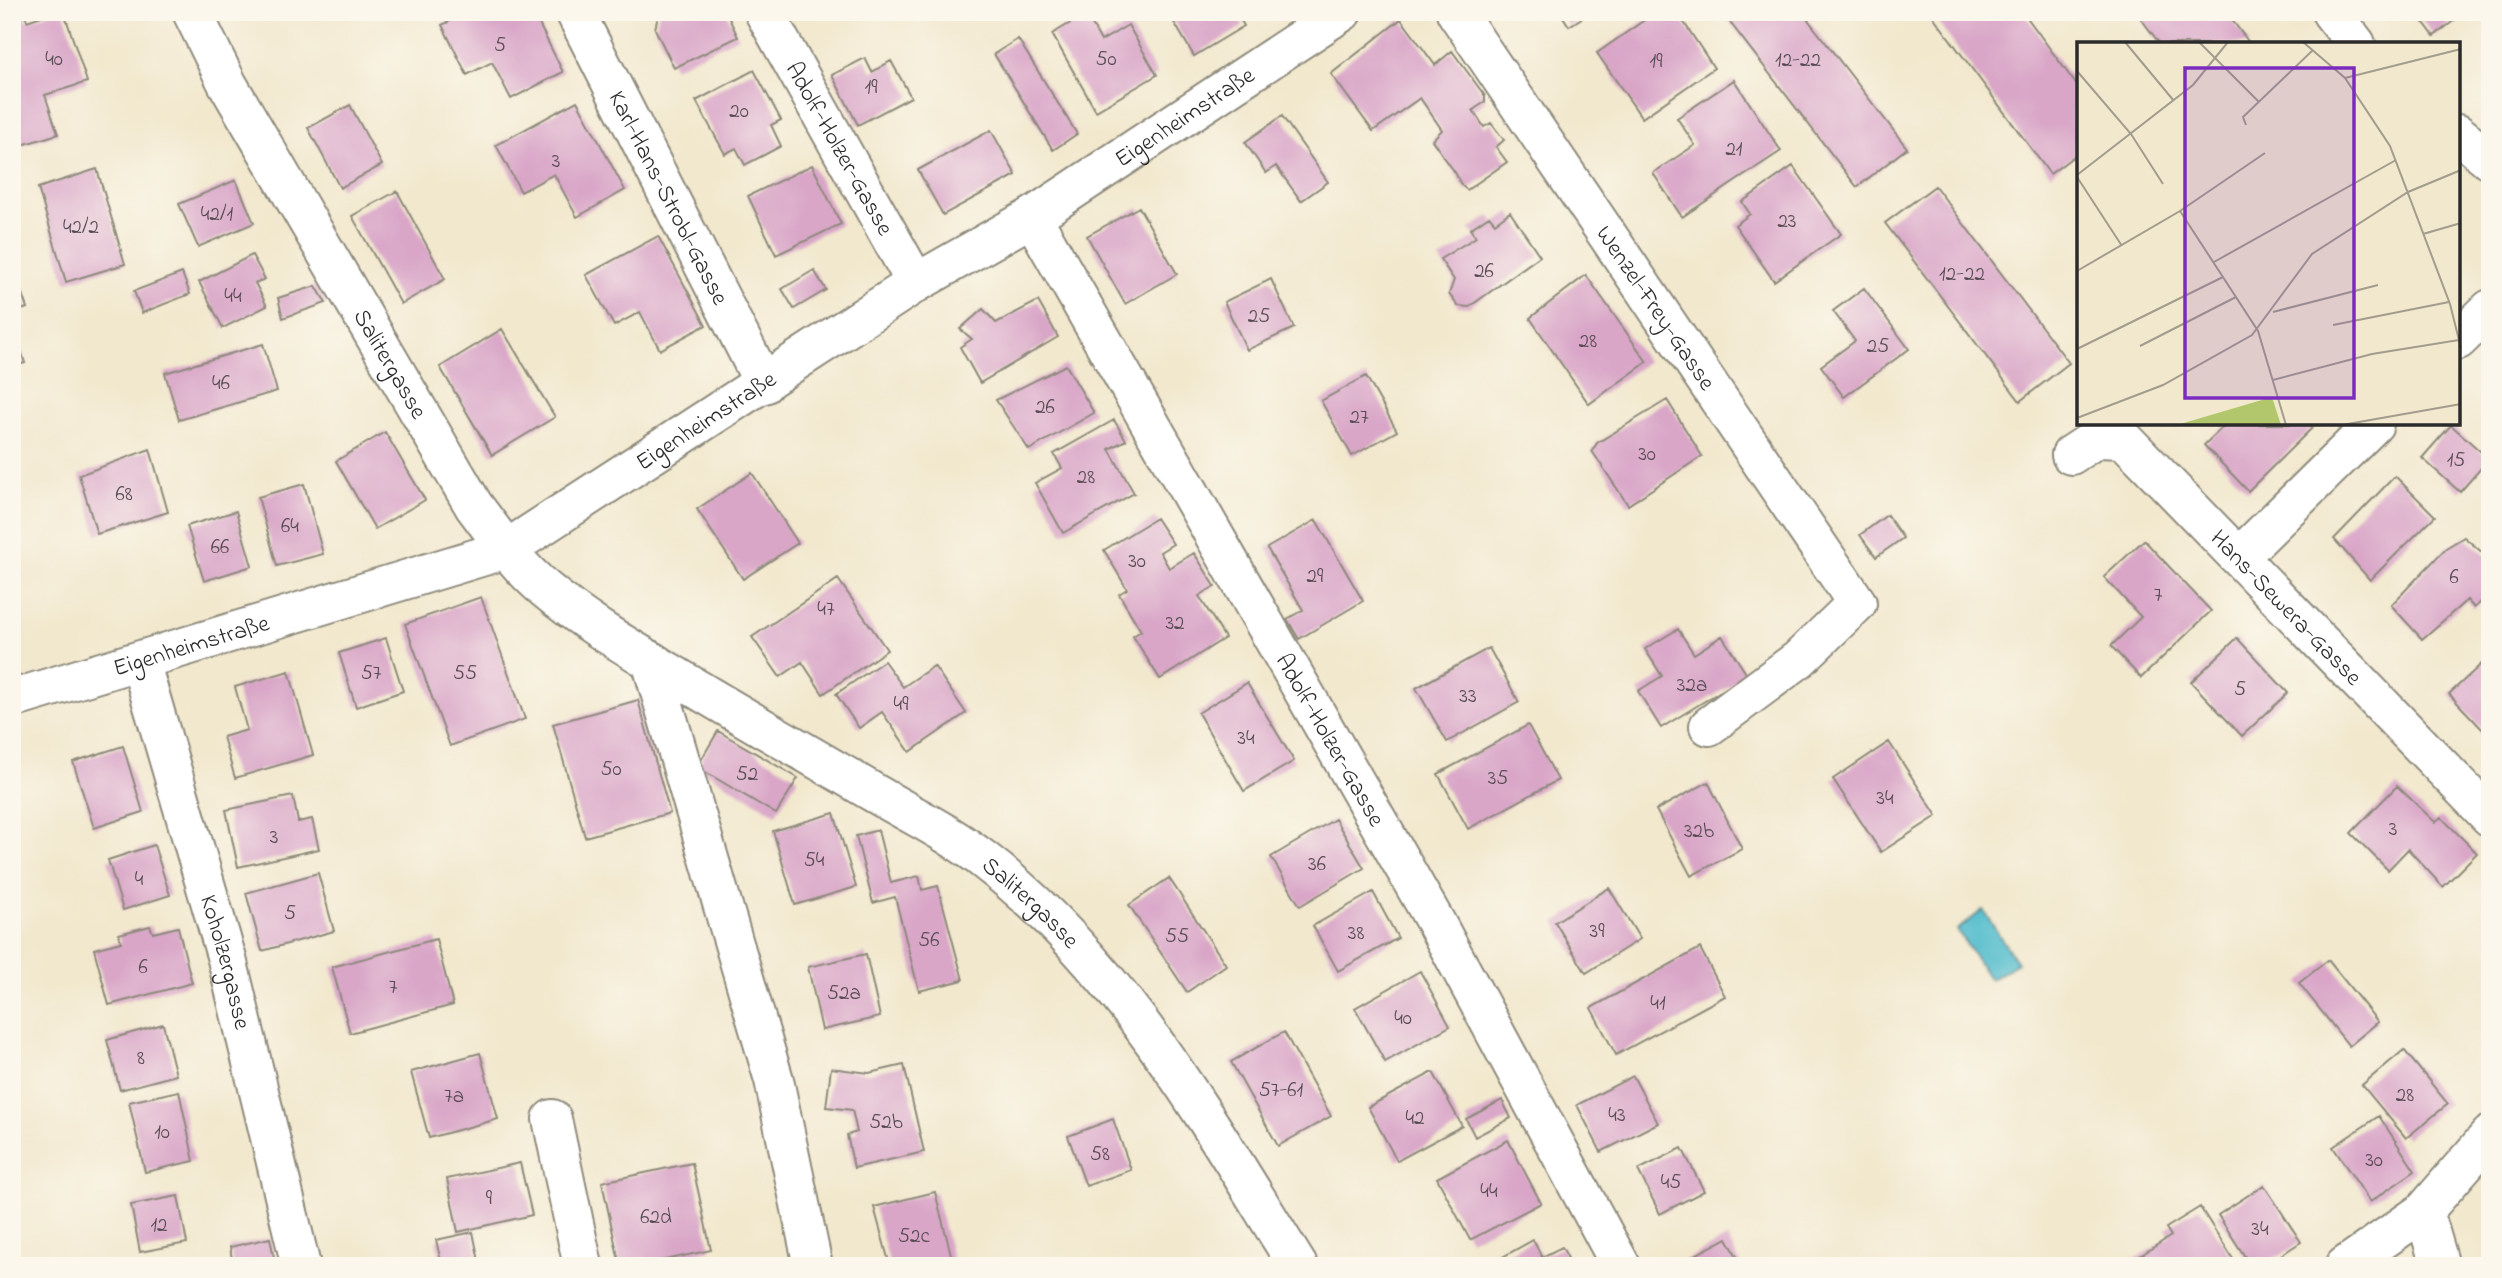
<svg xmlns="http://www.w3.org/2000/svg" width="2502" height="1278" font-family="'Indie Flower',sans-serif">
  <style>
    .water { fill: #50bbcc; stroke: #3e737c; stroke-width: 2 }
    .building { fill: #d9a6c8 }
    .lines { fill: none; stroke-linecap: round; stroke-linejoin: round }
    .minor-casing { stroke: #8e8a7c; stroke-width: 42 }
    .minor { stroke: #fff; stroke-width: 38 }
    .labels { text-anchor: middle; stroke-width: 5; stroke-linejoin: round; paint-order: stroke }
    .number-label { font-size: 21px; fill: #564a52 }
    .street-label { font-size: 24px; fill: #2b2b2b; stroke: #fbf7ec }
    .inset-road { fill: none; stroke: #a29c8d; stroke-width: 2 }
    .view { fill: #7b2cbf; fill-opacity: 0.15; stroke: #7b2cbf; stroke-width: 3.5 }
    .inset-edge { fill: none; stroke: #2b2b2b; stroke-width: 3.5 }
  </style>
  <rect width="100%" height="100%" fill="#fbf7ec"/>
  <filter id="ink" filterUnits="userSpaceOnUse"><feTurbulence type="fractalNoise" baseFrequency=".0143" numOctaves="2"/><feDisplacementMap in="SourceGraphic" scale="14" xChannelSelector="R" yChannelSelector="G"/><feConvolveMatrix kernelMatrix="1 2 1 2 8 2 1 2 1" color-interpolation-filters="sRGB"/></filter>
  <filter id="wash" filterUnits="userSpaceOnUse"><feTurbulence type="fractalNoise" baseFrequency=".00686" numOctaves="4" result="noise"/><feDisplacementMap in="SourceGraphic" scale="28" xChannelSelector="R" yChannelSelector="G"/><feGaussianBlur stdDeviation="1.57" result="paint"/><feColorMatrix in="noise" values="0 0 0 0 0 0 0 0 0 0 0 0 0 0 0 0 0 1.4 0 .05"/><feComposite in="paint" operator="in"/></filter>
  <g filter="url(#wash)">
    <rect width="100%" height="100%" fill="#f2e8ce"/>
    <path class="water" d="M1983 910 2017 963 1990 980 1957 930Z"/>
    <g id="blocks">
      <path class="building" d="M12 12H24L27 21 53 12H64L87 82 45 95 58 134 12 148Z
        M467 12H533L563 72 511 99 492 62 467 75 442 25Z
        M659 12H726L738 37 674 68 655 29Z
        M1168 12H1236L1244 26 1194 56Z
        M1560 12H1591L1569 26Z
        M1656 12H1677L1714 68 1642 118 1597 53Z
        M1722 12H1802L1907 148 1857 187Z
        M1930 12H2023L2078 87V153L2050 174Z
        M2136 12H2226L2250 44H2160Z
        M2416 12H2465L2434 36Z
        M1086 14 1101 41 1128 25 1157 75 1096 111 1052 34Z
        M1401 19 1435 65 1452 51 1485 96V102L1473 110 1484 127 1491 123 1504 140 1496 147 1507 162 1467 190 1461 185 1456 174 1432 140 1442 130 1420 98 1373 131 1331 74Z
        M1018 39 1077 134 1053 150 994 54Z
        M865 58 872 72 891 61 911 97 858 125 832 75Z
        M754 70 781 120 771 125 781 146 745 165 736 148 725 154 696 101Z
        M1734 80 1781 151 1682 217 1653 173 1695 145 1677 118Z
        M577 101 625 190 577 217 554 174 521 192 496 145Z
        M350 105 382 165 340 188 308 128Z
        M1282 116 1328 182 1301 201 1276 166 1266 173 1245 142Z
        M991 130 1016 175 943 215 918 170Z
        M812 165 841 224 776 255 748 196Z
        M1793 166 1841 234 1774 281 1735 225 1750 214 1742 202Z
        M97 169 125 264 66 282 38 188Z
        M236 180 254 223 198 247 179 204Z
        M1935 186 2069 363 2020 401 1885 223Z
        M397 191 445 279 401 304 352 216Z
        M1139 207 1177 274 1125 304 1087 236Z
        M1510 212 1540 256 1469 307 1458 306 1449 294 1454 280 1440 259 1476 237 1470 229 1489 216 1495 223Z
        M658 236 706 325 660 350 640 312 614 326 586 275Z
        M252 255 265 279 255 283 267 306 223 328 199 282Z
        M12 265 27 308 12 313Z
        M814 270 826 290 794 309 782 289Z
        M182 273 190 294 142 313 134 291Z
        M1586 275 1647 362 1589 404 1530 318Z
        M1271 279 1294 328 1247 350 1224 302Z
        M316 286 326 303 283 318 278 298Z
        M1864 288 1909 349 1844 397 1821 366 1855 341 1833 311Z
        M1038 301 1058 337 980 383 960 347 972 339 960 329 983 309 996 323Z
        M502 329 555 417 492 455 440 367Z
        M16 335 25 363 12 367V337Z
        M263 344 277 391 179 420 165 373Z
        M1066 365 1094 413 1029 450 996 400Z
        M1366 376 1397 431 1352 456 1321 401Z
        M1667 400 1702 456 1628 505 1592 451 1597 443Z
        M1114 420 1126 440 1109 449 1134 493 1063 533 1035 483 1062 468 1054 454Z
        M2226 424H2307L2312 428 2248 491 2204 445Z
        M2451 425 2489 459 2460 492 2422 458Z
        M385 432 425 500 375 529 336 461Z
        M150 449 168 512 97 534 79 475Z
        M752 473 798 543 743 579 697 509Z
        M2395 476 2435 516 2370 580 2334 539Z
        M304 484 323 554 277 566 258 497Z
        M236 511 252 566 204 581 187 526Z
        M1887 515 1903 538 1876 557 1860 535Z
        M1156 518 1173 544 1160 552 1169 568 1194 553 1215 586 1199 596 1225 638 1160 679 1133 636 1141 631 1119 594 1127 589 1104 550Z
        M1316 520 1363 601 1299 639 1287 619 1303 610 1267 548Z
        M2464 537 2490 559V594L2474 608 2467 600 2422 639 2391 605 2446 548Z
        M2144 540 2211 611 2141 678 2111 646 2141 617 2104 577Z
        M838 579 887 650 823 694 802 662 780 677 752 637Z
        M481 597 525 719 450 746 405 624Z
        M1678 629 1694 654 1722 636 1747 675 1661 728 1638 691 1662 676 1645 649Z
        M386 638 403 691 356 707 339 653Z
        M2237 638 2288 693 2242 736 2191 682Z
        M1489 648 1519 702 1447 742 1416 688Z
        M2490 656V725L2484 731 2449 694Z
        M884 661 903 687 934 666 966 713 910 752 882 712 859 728 836 694Z
        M289 671 313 755 235 778 223 737 247 730 235 687Z
        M1247 683 1294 761 1244 791 1198 713Z
        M638 700 670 813 585 837 553 724Z
        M1528 725 1558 780 1468 829 1438 774Z
        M718 731 798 778 776 814 697 767Z
        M1889 742 1937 816 1881 852 1833 779Z
        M123 746 143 812 94 828 73 762Z
        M1708 782 1742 849 1691 876 1656 810Z
        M2397 786 2435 822 2441 817 2477 853 2443 887 2408 849 2388 870 2351 833Z
        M293 796 298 822 312 819 319 849 238 867 226 810Z
        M834 813 856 887 795 905 773 831Z
        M1335 819 1364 868 1300 906 1271 857Z
        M878 830 891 883 919 876 922 890 938 886 963 980 919 991 895 897 873 903 856 836Z
        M154 845 170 895 123 910 108 860Z
        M318 873 334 931 262 951 246 893Z
        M1169 878 1226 965 1187 992 1129 905Z
        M1609 888 1640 939 1586 973 1555 922Z
        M1373 892 1398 938 1338 971 1313 926Z
        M150 926 153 933 178 927 192 983 109 1005 94 949 121 942 119 934Z
        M436 939 453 1005 350 1033 332 967Z
        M1700 948 1725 996 1616 1055 1591 1008Z
        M866 954 880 1017 822 1030 808 967Z
        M2328 960 2378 1022 2349 1046 2299 983Z
        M1420 971 1450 1026 1385 1062 1355 1008Z
        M163 1024 176 1075 120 1090 107 1040Z
        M1284 1032 1331 1116 1278 1146 1231 1062Z
        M2404 1050 2448 1104 2406 1138 2362 1085Z
        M480 1053 498 1119 429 1138 411 1072Z
        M904 1065 924 1152 854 1168 847 1135 857 1132 852 1110 826 1107 831 1068 869 1073Z
        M1433 1072 1462 1126 1397 1161 1368 1107Z
        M1633 1076 1658 1123 1601 1152 1577 1105Z
        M179 1091 194 1161 145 1172 129 1102Z
        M1502 1100 1511 1118 1475 1137 1466 1119Z
        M2379 1116 2415 1171 2370 1202 2333 1147Z
        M1113 1119 1131 1170 1086 1186 1068 1136Z
        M1508 1140 1541 1203 1470 1240 1437 1178Z
        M1682 1148 1704 1191 1660 1214 1638 1170Z
        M520 1163 532 1215 458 1232 447 1179Z
        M692 1163 711 1250 638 1266H620L602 1182Z
        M2264 1185 2301 1242 2264 1266H2251L2218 1215Z
        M935 1192 954 1266H878L889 1262 874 1207Z
        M178 1196 187 1243 140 1252 131 1205Z
        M2200 1207 2233 1259 2222 1266H2124L2171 1236 2166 1228Z
        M473 1232 480 1266H442L436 1240Z
        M270 1238 275 1262 256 1266H233L230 1247Z
        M1727 1238 1742 1266H1682L1680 1263Z
        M1533 1240 1542 1257 1562 1247 1572 1266H1486Z"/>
    </g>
  </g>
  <g filter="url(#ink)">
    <use href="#blocks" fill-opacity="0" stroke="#8e8a7c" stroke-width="2"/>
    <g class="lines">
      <defs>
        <g id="minor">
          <path id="s1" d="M192 12 227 83 474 506C496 535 517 566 545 589 583 621 626 646 669 672 737 714 807 753 876 794 912 815 951 834 984 860 1121 965 1208 1122 1298 1266"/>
          <path id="s2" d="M575 12 764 384"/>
          <path id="s3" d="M764 12 916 283"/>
          <path id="s4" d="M1456 12 1857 603 1799 659 1709 726"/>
          <path d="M2331 12 2356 44"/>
          <path d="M2458 134 2490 160"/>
          <path id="s5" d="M1032 217 1436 923 1621 1266"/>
          <path d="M2458 340 2490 309"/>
          <path id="s6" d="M2071 455 2097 438 2124 439 2490 817"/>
          <path d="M2239 557 2374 424"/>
          <path id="s7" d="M140 661 227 959 301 1266"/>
          <path d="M651 661 774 1080 813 1266"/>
          <path id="s8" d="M12 699 507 549 916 283 1032 217 1342 12"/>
          <path d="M552 1119 583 1266"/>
          <path d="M2424 1211 2440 1266"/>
          <path d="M2345 1266 2424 1211 2490 1135"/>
        </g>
      </defs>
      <use href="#minor" class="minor-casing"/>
      <use href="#minor" class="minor"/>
    </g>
  </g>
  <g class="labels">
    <g class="number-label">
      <text x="500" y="51">5</text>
      <text x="54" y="65">40</text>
      <text x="1106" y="65">50</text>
      <text x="1798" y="66">12-22</text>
      <text x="1656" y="67">19</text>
      <text x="871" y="93">19</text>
      <text x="739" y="117">20</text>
      <text x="1734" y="155">21</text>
      <text x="556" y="167">3</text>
      <text x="217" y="220">42/1</text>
      <text x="1787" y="227">23</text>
      <text x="81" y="233">42/2</text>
      <text x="1484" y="277">26</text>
      <text x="1962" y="280">12-22</text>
      <text x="233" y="302">44</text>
      <text x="1259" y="322">25</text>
      <text x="1588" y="347">28</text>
      <text x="1878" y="352">25</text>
      <text x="221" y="389">46</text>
      <text x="1045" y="413">26</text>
      <text x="1359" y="423">27</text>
      <text x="1647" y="460">30</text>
      <text x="2456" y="466">15</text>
      <text x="1086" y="483">28</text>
      <text x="124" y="500">68</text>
      <text x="290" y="532">64</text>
      <text x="220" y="553">66</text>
      <text x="1137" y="567">30</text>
      <text x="1315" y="582">29</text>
      <text x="2454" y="583">6</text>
      <text x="2158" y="601">7</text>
      <text x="826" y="615">47</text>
      <text x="1175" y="629">32</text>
      <text x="371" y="679">57</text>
      <text x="465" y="679">55</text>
      <text x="1692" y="691">32a</text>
      <text x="2240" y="695">5</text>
      <text x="1468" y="702">33</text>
      <text x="901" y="710">49</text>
      <text x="1246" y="744">34</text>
      <text x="611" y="775">50</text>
      <text x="747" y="780">52</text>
      <text x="1498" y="784">35</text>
      <text x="1885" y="804">34</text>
      <text x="2393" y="835">3</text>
      <text x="1699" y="837">32b</text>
      <text x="274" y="843">3</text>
      <text x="814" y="866">54</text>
      <text x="1317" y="870">36</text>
      <text x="139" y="885">4</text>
      <text x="290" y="919">5</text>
      <text x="1597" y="937">39</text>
      <text x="1356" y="939">38</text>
      <text x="1177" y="942">55</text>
      <text x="929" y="946">56</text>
      <text x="143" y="973">6</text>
      <text x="393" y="993">7</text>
      <text x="844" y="999">52a</text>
      <text x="1658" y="1009">41</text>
      <text x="1403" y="1024">40</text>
      <text x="141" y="1064">8</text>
      <text x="1281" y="1096">57-61</text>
      <text x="2405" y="1101">28</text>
      <text x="454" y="1102">7a</text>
      <text x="1617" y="1121">43</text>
      <text x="1415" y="1124">42</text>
      <text x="886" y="1128">52b</text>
      <text x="162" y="1138">10</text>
      <text x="1100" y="1160">58</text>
      <text x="2374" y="1166">30</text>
      <text x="1671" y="1188">45</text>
      <text x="1489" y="1197">44</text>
      <text x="489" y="1204">9</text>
      <text x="656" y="1223">62d</text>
      <text x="159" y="1231">12</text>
      <text x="2260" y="1235">34</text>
      <text x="914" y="1242">52c</text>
    </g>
    <g class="street-label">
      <text dy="8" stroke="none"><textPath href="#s8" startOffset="1321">Eigenheimstraße</textPath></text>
      <text dy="8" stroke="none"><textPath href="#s3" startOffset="156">Adolf-Holzer-Gasse</textPath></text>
      <text dy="8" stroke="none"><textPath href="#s2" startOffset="208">Karl-Hans-Strobl-Gasse</textPath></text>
      <text dy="8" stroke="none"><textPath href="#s4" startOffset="357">Wenzel-Frey-Gasse</textPath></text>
      <text dy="8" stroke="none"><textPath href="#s1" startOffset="404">Salitergasse</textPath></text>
      <text dy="8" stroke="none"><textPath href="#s8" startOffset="754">Eigenheimstraße</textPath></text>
      <text dy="8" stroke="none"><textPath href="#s6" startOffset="292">Hans-Sewera-Gasse</textPath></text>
      <text dy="8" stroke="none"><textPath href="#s8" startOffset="187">Eigenheimstraße</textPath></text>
      <text dy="8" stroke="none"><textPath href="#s5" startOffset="602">Adolf-Holzer-Gasse</textPath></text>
      <text dy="8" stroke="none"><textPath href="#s1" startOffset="1258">Salitergasse</textPath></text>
      <text dy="8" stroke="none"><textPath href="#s7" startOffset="313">Koholzergasse</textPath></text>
    </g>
  </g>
  <g transform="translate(2077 42)">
    <rect width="383" height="383" fill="#f2e8ce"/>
    <path d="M195 355 204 383H100Z" fill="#b2c76b"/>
    <path class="inset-road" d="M48 0 97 59M122 0 182 60M226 0 268 36 313 104 373 262 384 306M0 29 54 92 86 142M268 36 384 7M169 83 166 75 236 8M0 133 116 43 151 0M0 135 45 204M103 169 181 289 209 383M346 192 384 181M137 220 319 118M0 229 103 169 188 111M196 270 301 243M256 283 372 260M63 304 159 255M0 307 146 235M196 338 295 312 382 298M0 376 86 343 175 293 235 212 331 150 384 128M265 383 384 362"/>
    <path class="view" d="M108 26H277V356H108Z"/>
    <rect width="383" height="383" class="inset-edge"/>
  </g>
  <rect width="2502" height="1278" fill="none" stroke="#fbf7ec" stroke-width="42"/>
</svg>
